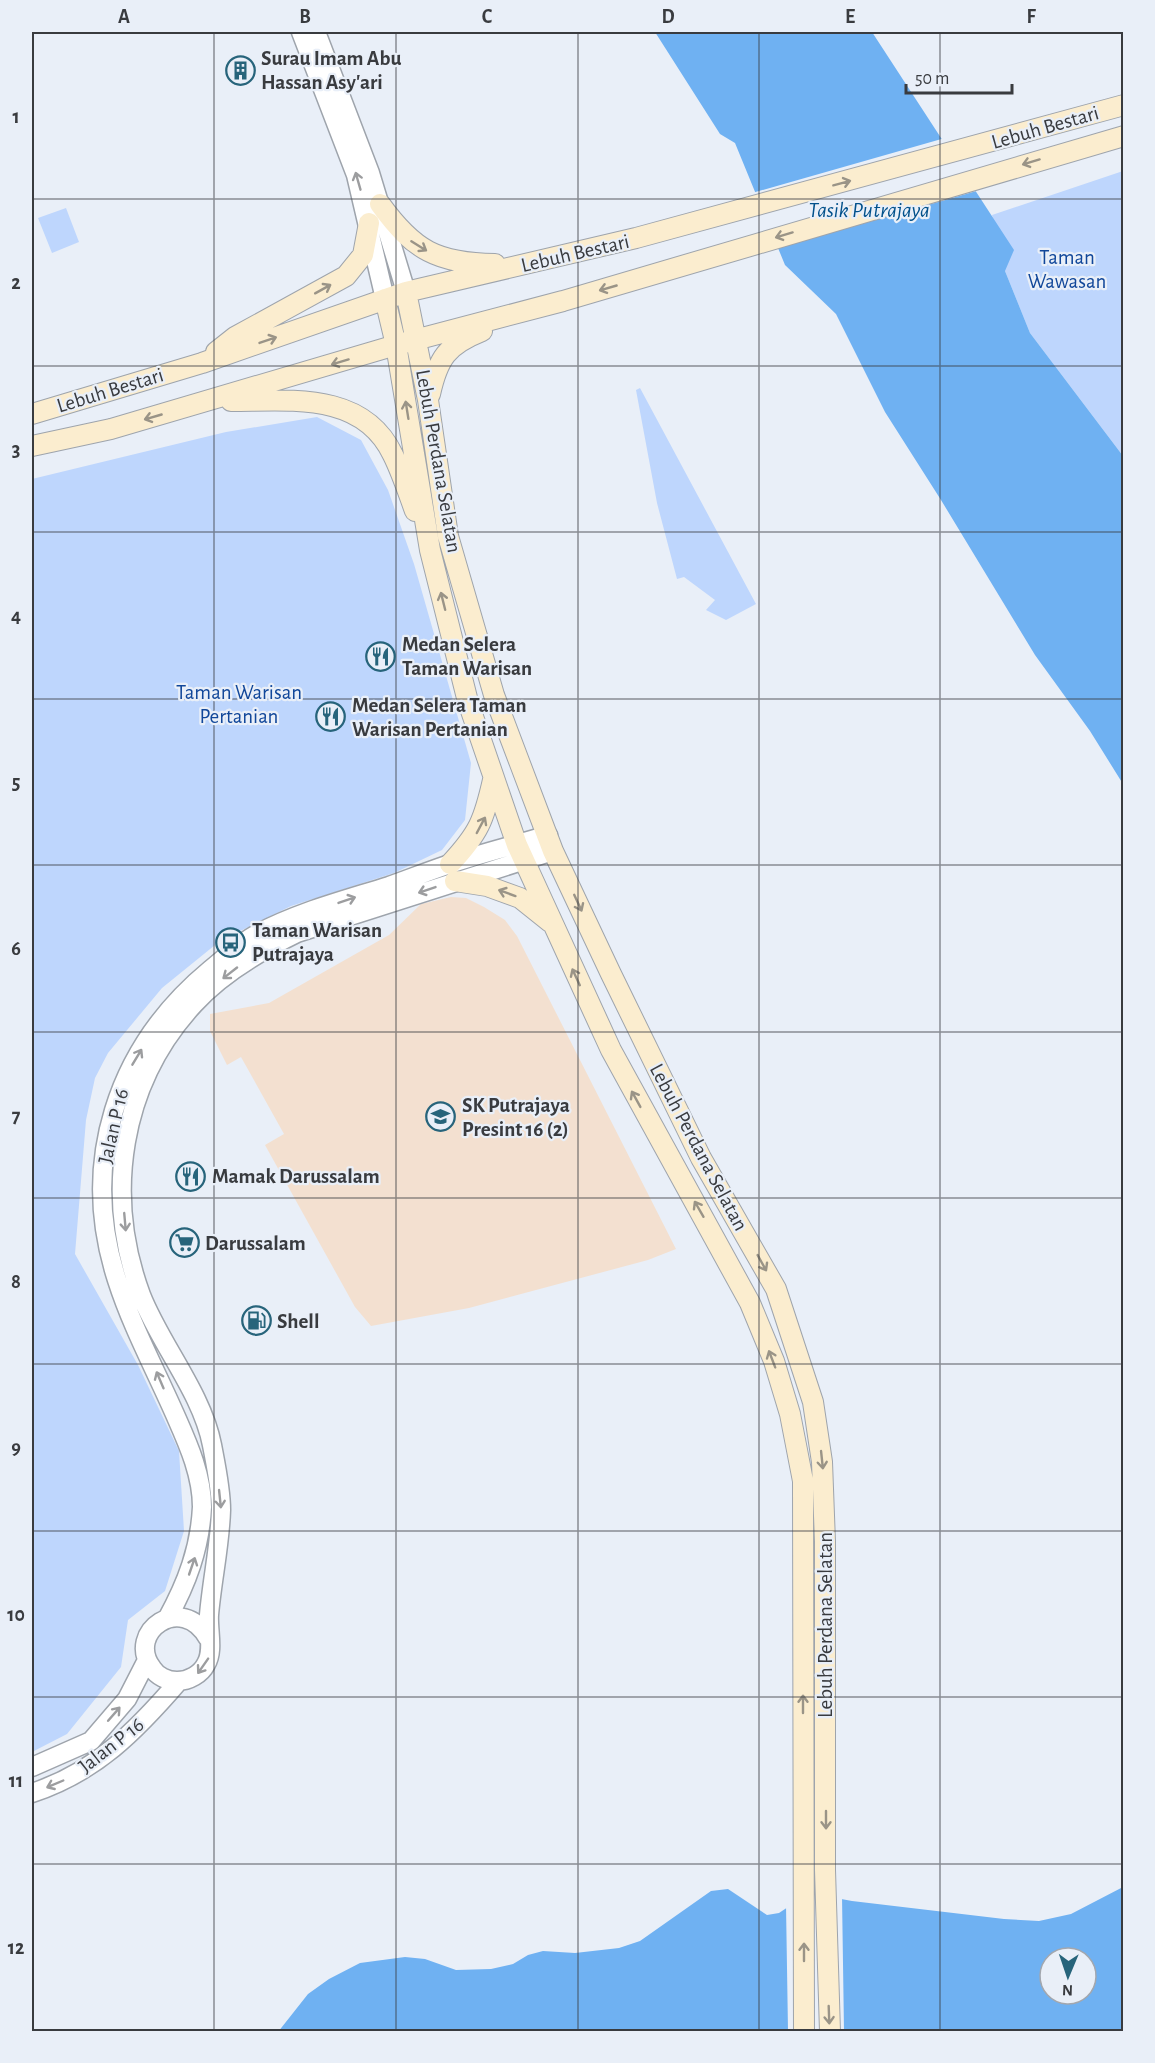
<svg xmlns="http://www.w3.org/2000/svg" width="1155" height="2063" font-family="'Alegreya Sans',sans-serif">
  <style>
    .education { fill: #f3e0d0 }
    .green { fill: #bed6fd }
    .water { fill: #6fb1f2; fill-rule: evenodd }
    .pier { fill: #e9eff8 }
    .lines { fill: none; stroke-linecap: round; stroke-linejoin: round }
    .tertiary-casing { stroke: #9ea4ac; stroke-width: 21 }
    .secondary-casing { stroke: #9ea4ac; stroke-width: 22 }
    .tertiary { stroke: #fff; stroke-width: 18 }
    .secondary { stroke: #fbedcf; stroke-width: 20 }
    .oneway { stroke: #9a9487 }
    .oneway2 { stroke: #9c9d9f }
    .grid { fill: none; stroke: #393b3f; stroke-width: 1.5; stroke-opacity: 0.55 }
    .labels { text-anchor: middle; stroke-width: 4.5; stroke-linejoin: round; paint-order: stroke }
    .poi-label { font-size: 21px; font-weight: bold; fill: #393b3f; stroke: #e9eff8; text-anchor: start }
    .street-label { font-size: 21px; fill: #393b3f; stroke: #e9eff8 }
    .park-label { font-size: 21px; fill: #11479a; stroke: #e9eff8 }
    .water-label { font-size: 22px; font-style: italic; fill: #02518b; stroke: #e9eff8 }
    .neatline { fill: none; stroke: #393b3f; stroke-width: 2 }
    .grid-label { font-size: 20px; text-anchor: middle; font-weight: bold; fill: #393b3f }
  </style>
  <rect width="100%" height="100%" fill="#e9eff8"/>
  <path class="education" d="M451 897 466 898 484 907 505 920 517 936 676 1249 648 1260 469 1308 371 1326 355 1307 265 1145 284 1134 241 1057 227 1065 210 1031V1014L269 1003 389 935 421 904Z"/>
  <path class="green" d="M1123 171V456L1030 333 1005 271 992 215Z
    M66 208 79 242 52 253 38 218Z
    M640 388 756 604 726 620 706 610 715 600 684 577 677 579 657 503 636 390Z
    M317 417 361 440 388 490 414 564 471 763 465 820 442 850 394 873 291 906 220 941 162 988 108 1053 95 1078 86 1120 75 1254 138 1365 179 1451 184 1531 165 1591 128 1620 121 1667 67 1734 32 1752V479L226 432Z"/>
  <path class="water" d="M655 32H872L1014 250 1005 271 1030 333 1123 456V784L1090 731 1035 655 941 500 885 412 836 314 785 265 735 143 720 134Z
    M1123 1887V2031L278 2032 308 1994 329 1979 360 1963 405 1957 425 1959 456 1970 491 1969 513 1964 528 1955 543 1951 575 1953 619 1948 640 1941 711 1891 728 1889 767 1915 779 1913 809 1893 852 1901 1004 1919 1039 1921 1071 1914ZM1050 1958H1086V1994H1050Z"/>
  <path class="pier" d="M945 138 980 190 775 249 752 193Z
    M809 1890 842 1896 844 2031H788L786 1905Z"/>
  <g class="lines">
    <defs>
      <path id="tertiary" d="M301 32 356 175 385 299
        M316 32 370 173 406 292
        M167 1619C187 1583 200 1548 202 1507 202 1476 189 1446 177 1419 157 1373 132 1327 117 1280 79 1163 116 1048 210 970 225 958 240 943 257 934 298 912 345 900 389 886 409 879 429 871 450 864 482 853 516 845 548 835
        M208 1638C182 1592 125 1632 152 1668 157 1676 167 1681 177 1681 189 1681 201 1674 206 1664 214 1651 208 1630 209 1615 212 1580 220 1545 221 1510 221 1489 216 1466 212 1445 202 1393 160 1344 141 1295 104 1195 120 1084 194 1004 222 973 260 951 297 933L553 851
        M32 1767 91 1741 127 1699 147 1660
        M32 1793C96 1772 136 1731 179 1681"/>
      <path id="secondary" d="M380 204C414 251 437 263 495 264
        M406 292 428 400 448 536 494 695 553 851 611 974 701 1158 776 1289 813 1402 822 1462 825 1542V1870L830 2032
        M385 299 396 345 430 550 468 702 517 845 611 1050 750 1303 774 1361 790 1414 803 1481 804 2032
        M216 352 235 337 346 276 363 255 369 223
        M430 394C438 358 447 345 482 331
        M231 401C290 401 363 391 393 455 402 473 408 492 415 511
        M32 414 202 363 406 292 636 238 1124 105
        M32 446 111 429 396 345 563 301 1124 136
        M450 864C479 833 484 820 493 780
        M455 881 487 886 520 898 550 922"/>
    </defs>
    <use href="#tertiary" class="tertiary-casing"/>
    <use href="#secondary" class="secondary-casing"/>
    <use href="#tertiary" class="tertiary"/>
    <use href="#secondary" class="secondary"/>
  </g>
  <defs><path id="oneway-shaft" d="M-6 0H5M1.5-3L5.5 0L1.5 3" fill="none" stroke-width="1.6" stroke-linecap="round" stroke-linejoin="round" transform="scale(1.5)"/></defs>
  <g class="oneway">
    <use href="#oneway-shaft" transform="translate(1031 162) rotate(163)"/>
    <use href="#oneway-shaft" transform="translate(842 183) rotate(-15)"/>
    <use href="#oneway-shaft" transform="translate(784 235) rotate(163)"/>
    <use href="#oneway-shaft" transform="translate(419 246) rotate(32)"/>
    <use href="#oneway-shaft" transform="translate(608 288) rotate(164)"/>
    <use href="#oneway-shaft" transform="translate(323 289) rotate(-29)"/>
    <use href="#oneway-shaft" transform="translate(268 340) rotate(-19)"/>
    <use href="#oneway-shaft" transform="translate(340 362) rotate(163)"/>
    <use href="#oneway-shaft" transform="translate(407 410) rotate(-99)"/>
    <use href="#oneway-shaft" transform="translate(153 417) rotate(164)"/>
    <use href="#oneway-shaft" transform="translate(443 601) rotate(-104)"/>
    <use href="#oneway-shaft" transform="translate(481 825) rotate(-62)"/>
    <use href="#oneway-shaft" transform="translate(507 893) rotate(-160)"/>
    <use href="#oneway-shaft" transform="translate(578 903) rotate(65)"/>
    <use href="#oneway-shaft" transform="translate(576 977) rotate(-115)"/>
    <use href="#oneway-shaft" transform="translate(636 1099) rotate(-119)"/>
    <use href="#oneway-shaft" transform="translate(699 1209) rotate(-120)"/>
    <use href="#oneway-shaft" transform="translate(762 1263) rotate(61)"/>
    <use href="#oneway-shaft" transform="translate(772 1359) rotate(-111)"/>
    <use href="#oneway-shaft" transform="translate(822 1460) rotate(84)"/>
    <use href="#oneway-shaft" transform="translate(803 1704) rotate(-90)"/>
    <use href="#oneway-shaft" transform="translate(826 1820) rotate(90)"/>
    <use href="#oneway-shaft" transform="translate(804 1952) rotate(-90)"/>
    <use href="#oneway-shaft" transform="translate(829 2015) rotate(88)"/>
  </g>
  <g class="oneway2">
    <use href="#oneway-shaft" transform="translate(358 181) rotate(-106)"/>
    <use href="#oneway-shaft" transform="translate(427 890) rotate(161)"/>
    <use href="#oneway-shaft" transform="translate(347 900) rotate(-19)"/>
    <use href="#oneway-shaft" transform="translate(230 973) rotate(142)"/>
    <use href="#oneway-shaft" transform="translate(137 1057) rotate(-59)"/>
    <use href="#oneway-shaft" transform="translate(125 1222) rotate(85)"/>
    <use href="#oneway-shaft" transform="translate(160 1380) rotate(-113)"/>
    <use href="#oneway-shaft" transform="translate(220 1499) rotate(84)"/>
    <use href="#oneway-shaft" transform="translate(192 1566) rotate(-71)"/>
    <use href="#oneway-shaft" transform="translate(203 1666) rotate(125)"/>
    <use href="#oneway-shaft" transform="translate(114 1714) rotate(-49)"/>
    <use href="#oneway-shaft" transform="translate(55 1784) rotate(157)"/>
  </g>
  <path class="grid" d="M214 32V2032M396 32V2032M578 32V2032M759 32V2032M940 32V2032M32 199H1124M32 366H1124M32 532H1124M32 699H1124M32 865H1124M32 1032H1124M32 1198H1124M32 1364H1124M32 1531H1124M32 1697H1124M32 1864H1124"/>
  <defs>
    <symbol id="building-ring" viewBox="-11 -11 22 22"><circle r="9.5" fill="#e9eff8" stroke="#27647b" stroke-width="1.5"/><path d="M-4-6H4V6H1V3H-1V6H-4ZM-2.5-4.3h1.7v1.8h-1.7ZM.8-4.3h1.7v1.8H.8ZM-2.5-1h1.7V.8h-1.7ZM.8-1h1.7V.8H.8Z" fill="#27647b"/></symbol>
    <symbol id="restaurant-ring" viewBox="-11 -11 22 22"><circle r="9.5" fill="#e9eff8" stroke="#27647b" stroke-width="1.5"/><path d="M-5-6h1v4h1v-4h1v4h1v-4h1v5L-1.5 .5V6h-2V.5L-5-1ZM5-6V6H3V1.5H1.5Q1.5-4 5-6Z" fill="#27647b"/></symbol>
    <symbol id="bus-ring" viewBox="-11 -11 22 22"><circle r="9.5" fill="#e9eff8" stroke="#27647b" stroke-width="1.5"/><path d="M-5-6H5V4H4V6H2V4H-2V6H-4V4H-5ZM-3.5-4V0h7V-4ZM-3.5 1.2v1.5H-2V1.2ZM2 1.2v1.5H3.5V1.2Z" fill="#27647b"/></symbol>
    <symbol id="school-ring" viewBox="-11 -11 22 22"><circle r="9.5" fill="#e9eff8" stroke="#27647b" stroke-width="1.5"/><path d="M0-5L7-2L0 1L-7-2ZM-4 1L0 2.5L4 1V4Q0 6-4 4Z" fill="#27647b"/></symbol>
    <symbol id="supermarket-ring" viewBox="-11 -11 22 22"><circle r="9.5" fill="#e9eff8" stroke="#27647b" stroke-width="1.5"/><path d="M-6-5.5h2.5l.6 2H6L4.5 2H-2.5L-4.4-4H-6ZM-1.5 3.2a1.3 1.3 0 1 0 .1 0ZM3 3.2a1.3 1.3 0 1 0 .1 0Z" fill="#27647b"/></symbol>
    <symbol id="fuel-ring" viewBox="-11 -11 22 22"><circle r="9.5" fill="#e9eff8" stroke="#27647b" stroke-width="1.5"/><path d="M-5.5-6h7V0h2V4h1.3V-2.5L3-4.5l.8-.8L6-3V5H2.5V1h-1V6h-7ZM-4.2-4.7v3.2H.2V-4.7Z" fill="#27647b"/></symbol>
  </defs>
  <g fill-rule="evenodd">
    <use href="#building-ring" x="224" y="54" width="33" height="33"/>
    <use href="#restaurant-ring" x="364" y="640" width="33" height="33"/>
    <use href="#restaurant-ring" x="314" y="700" width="33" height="33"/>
    <use href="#bus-ring" x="214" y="926" width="33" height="33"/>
    <use href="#school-ring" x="424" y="1100" width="33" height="33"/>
    <use href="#restaurant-ring" x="174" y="1160" width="33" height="33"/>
    <use href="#supermarket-ring" x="168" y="1226" width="33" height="33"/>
    <use href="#fuel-ring" x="240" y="1304" width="33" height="33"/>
  </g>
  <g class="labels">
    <g class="poi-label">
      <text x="261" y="65">Surau Imam Abu<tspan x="261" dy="24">Hassan Asy'ari</tspan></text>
      <text x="402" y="651">Medan Selera<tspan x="402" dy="24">Taman Warisan</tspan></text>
      <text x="352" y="712">Medan Selera Taman<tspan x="352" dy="24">Warisan Pertanian</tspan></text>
      <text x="252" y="937">Taman Warisan<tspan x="252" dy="24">Putrajaya</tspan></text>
      <text x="462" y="1112">SK Putrajaya<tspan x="462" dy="24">Presint 16 (2)</tspan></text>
      <text x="212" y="1183">Mamak Darussalam</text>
      <text x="205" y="1250">Darussalam</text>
      <text x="277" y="1328">Shell</text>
    </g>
    <g class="street-label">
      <text transform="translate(1045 127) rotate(-16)" y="7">Lebuh Bestari</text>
      <text transform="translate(575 253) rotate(-13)" y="7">Lebuh Bestari</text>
      <text transform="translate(110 390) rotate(-17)" y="7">Lebuh Bestari</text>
      <text transform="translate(439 461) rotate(80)" y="7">Lebuh Perdana Selatan</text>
      <text transform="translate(113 1126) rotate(-77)" y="7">Jalan P 16</text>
      <text transform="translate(699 1147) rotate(62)" y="7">Lebuh Perdana Selatan</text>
      <text transform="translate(825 1625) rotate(-90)" y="7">Lebuh Perdana Selatan</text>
      <text transform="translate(111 1745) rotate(-38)" y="7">Jalan P 16</text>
    </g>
    <g class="park-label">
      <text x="1067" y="264">Taman<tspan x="1067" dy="24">Wawasan</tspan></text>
      <text x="239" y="699">Taman Warisan<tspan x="239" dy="24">Pertanian</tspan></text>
    </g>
    <g class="water-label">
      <text x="869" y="217">Tasik Putrajaya</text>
    </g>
  </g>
  <rect width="1155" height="2063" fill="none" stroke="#e9eff8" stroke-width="66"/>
  <g transform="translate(1068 1976) rotate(182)"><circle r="28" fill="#e9eff8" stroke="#a3a7ae" stroke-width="1.5"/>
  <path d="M0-4.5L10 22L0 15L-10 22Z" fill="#27647b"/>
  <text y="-9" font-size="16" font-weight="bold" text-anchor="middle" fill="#393b3f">N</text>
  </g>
  <path d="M906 84v9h106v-9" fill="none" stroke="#393b3f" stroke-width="3"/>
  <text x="915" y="84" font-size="18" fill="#393b3f" stroke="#e9eff8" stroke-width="4.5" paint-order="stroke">50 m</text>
  <rect x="33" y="33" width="1089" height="1997" class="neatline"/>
  <g class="grid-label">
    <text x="124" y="23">A</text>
    <text x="305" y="23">B</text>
    <text x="487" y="23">C</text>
    <text x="668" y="23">D</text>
    <text x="850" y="23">E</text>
    <text x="1031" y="23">F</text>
    <text x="16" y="123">1</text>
    <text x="16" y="289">2</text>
    <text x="16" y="456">3</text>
    <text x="16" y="622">4</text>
    <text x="16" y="789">5</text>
    <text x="16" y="955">6</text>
    <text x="16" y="1122">7</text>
    <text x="16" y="1288">8</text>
    <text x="16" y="1454">9</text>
    <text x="16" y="1621">10</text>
    <text x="16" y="1787">11</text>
    <text x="16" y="1954">12</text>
  </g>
</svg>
